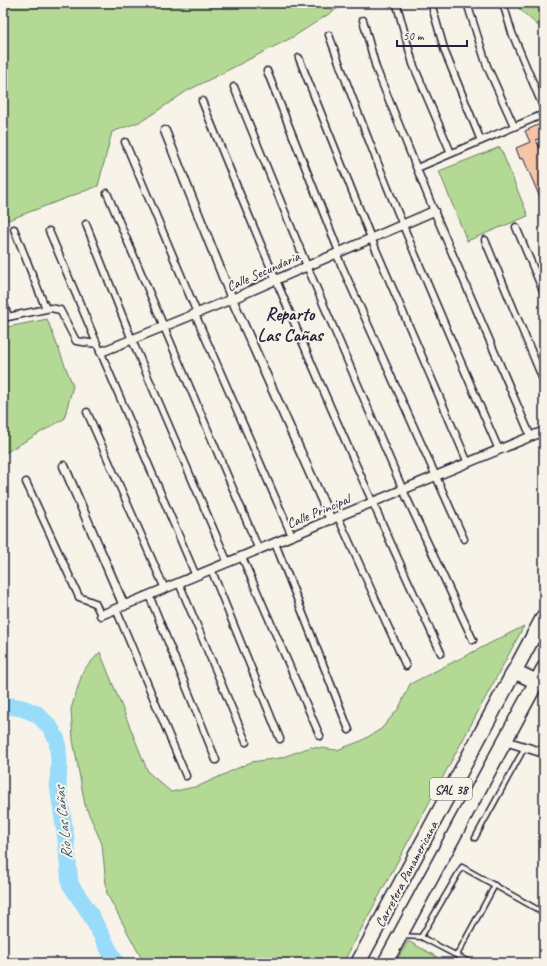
<svg xmlns="http://www.w3.org/2000/svg" width="547" height="966" font-family="Caveat,sans-serif">
  <style>
    .green { fill: #b4d995; stroke: #6b7e68 }
    .lines { fill: none; stroke-linecap: round; stroke-linejoin: round }
    .river { stroke: #98dbfb; stroke-width: 17 }
    .building { fill: #f6c5a6; stroke: #22223b }
    .service-casing { stroke: #22223b; stroke-width: 7 }
    .pedestrian-casing { stroke: #22223b; stroke-width: 9 }
    .minor-casing { stroke: #22223b; stroke-width: 11 }
    .trunk-casing { stroke: #22223b; stroke-width: 17 }
    .service { stroke: #f7f3e8; stroke-width: 4 }
    .pedestrian { stroke: #f7f3e8; stroke-width: 6 }
    .minor { stroke: #f7f3e8; stroke-width: 8 }
    .trunk { stroke: #f7f3e8; stroke-width: 14 }
    .labels { text-anchor: middle; stroke-width: 4; stroke-linejoin: round; paint-order: stroke }
    .shield { fill: #f7f3e8; stroke: #62616f; stroke-width: 1 }
    .shield-label { font-size: 13px; font-weight: bold; fill: #22223b }
    .street-label { font-size: 14px; fill: #22223b; stroke: #f7f3e8 }
    .water-label { font-size: 15px; font-style: italic; fill: #40506b; stroke: #f7f3e8 }
    .district-label { font-size: 18px; font-weight: bold; fill: #22223b; stroke: #f7f3e8 }
  </style>
  <rect width="100%" height="100%" fill="#f7f3e8"/>
  <filter id="ink" filterUnits="userSpaceOnUse"><feTurbulence type="fractalNoise" baseFrequency=".025" numOctaves="2"/><feDisplacementMap in="SourceGraphic" scale="8" xChannelSelector="R" yChannelSelector="G"/><feConvolveMatrix kernelMatrix="1 2 1 2 8 2 1 2 1" color-interpolation-filters="sRGB"/></filter>
  <g filter="url(#ink)">
    <path class="green" d="M3 3H346L293 37 187 91 142 121 112 132 98 186 3 222Z
      M513 3H544V25H537Z
      M500 147 528 216 467 241 439 171Z
      M47 319 73 386 64 419 3 454V328Z
      M524 626 343 963H144L107 894 102 844 85 805 73 740 71 709 83 671 100 652 148 772 171 792 199 786 251 762 280 758 311 747 337 750 361 741 381 729 399 708 410 684Z
      M408 941 448 963H395Z"/>
    <g class="lines">
      <path class="river" d="M3 709 10 706 22 708 37 714 50 727 57 740 59 761 58 786 66 839 70 884 89 912 116 963"/>
    </g>
    <path class="building" d="M544 122V137L536 140 542 153 544 152V207L523 158 520 159 516 148 530 142 525 131Z"/>
    <g class="lines">
      <defs>
        <path id="service" d="M475 838 525 747
          M402 936 421 937 471 963
          M421 937 462 867 544 913
          M457 955 495 885"/>
        <path id="pedestrian" d="M431 3 445 52 481 141
          M467 3 487 66 514 126
          M503 3 512 33 544 109
          M397 5 413 64 451 153
          M363 20 376 68 434 211 531 437
          M329 35C380 176 439 312 499 450
          M299 58 371 238 468 463
          M267 71 339 252
          M234 87 307 266 403 490 473 640
          M202 101C277 287 357 471 441 653
          M125 142 197 313
          M417 168 544 114
          M107 193 259 550
          M86 224 132 340 228 563
          M516 227 544 293
          M14 229 46 309
          M49 231 196 576
          M485 240 544 382
          M336 253 464 539
          M3 302 8 316
          M195 314 292 536
          M3 318 51 308 60 310 76 341 97 344
          M87 412 165 589
          M26 482 79 597 95 603 101 615
          M338 517 406 666
          M275 543 349 730
          M242 557 320 736
          M211 569 280 739
          M179 583 246 742
          M149 595 216 760
          M116 609 186 776"/>
        <path id="minor" d="M165 131 232 299 331 520
          M101 352 232 299 434 211
          M64 466 124 606
          M101 615 544 431
          M505 741 544 753"/>
        <path id="trunk" d="M514 671 537 682
          M358 963 544 616
          M385 963 544 668"/>
      </defs>
      <use href="#service" class="service-casing"/>
      <use href="#pedestrian" class="pedestrian-casing"/>
      <use href="#minor" class="minor-casing"/>
      <use href="#trunk" class="trunk-casing"/>
      <use href="#service" class="service"/>
      <use href="#pedestrian" class="pedestrian"/>
      <use href="#minor" class="minor"/>
      <use href="#trunk" class="trunk"/>
    </g>
  </g>
  <g class="labels">
    <rect class="shield" x="430" y="778" width="42" height="22" rx="3"/>
    <g class="shield-label">
      <text x="451" y="794">SAL 38</text>
    </g>
    <g class="street-label">
      <text transform="translate(263 271) rotate(-24)" y="5">Calle Secundaria</text>
      <text transform="translate(318 511) rotate(-23)" y="5">Calle Principal</text>
      <text transform="translate(406 874) rotate(-62)" y="5">Carretera Panamericana</text>
    </g>
    <g class="water-label">
      <text transform="translate(63 823) rotate(-96)" y="5">Río Las Cañas</text>
    </g>
    <g class="district-label">
      <text x="290" y="320">Reparto<tspan x="290" dy="21">Las Cañas</tspan></text>
    </g>
  </g>
  <rect width="547" height="966" fill="none" stroke="#f7f3e8" stroke-width="16"/>
  <rect x="8" y="8" width="531" height="950" fill="none" stroke="#22223b" stroke-width="1.5" filter="url(#ink)"/>
  <path d="M397 40v6h70v-6" fill="none" stroke="#22223b" stroke-width="2"/>
  <text x="403" y="40" font-size="12" fill="#22223b" stroke="#f7f3e8" stroke-width="3" paint-order="stroke">50 m</text>
</svg>
